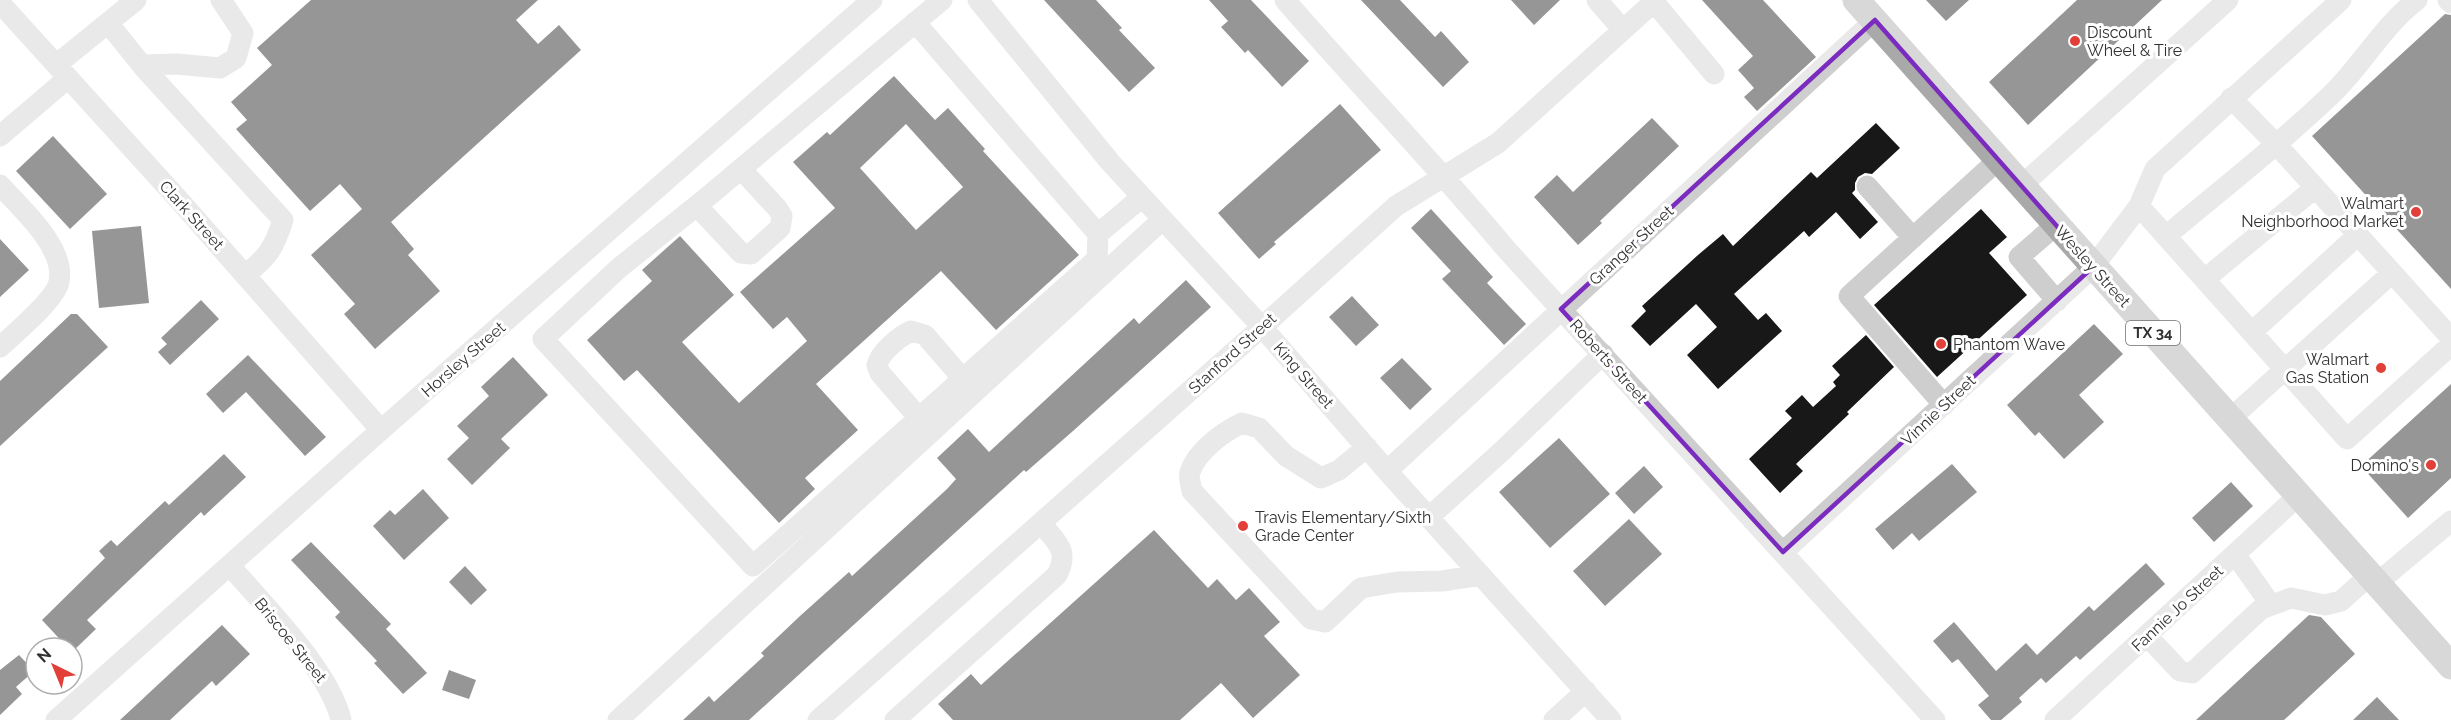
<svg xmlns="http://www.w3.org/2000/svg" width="2451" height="720" font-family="Raleway,sans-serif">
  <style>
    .building { fill: #181818; fill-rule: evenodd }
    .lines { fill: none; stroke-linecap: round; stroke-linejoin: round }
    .minor { stroke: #cecece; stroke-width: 21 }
    .major { stroke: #a9a9a9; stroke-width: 27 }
    .marked { fill: none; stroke: #7b2cbf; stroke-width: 4.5; stroke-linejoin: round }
    .poi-dot { fill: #e23f39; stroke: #fff; stroke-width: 2 }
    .labels { text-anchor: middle; stroke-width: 6; stroke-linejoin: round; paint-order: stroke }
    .shield { fill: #fff; stroke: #6f6f6f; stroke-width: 1.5 }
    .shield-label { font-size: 15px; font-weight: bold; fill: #313131 }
    .poi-label { font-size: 16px; fill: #313131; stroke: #fff; text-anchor: start }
    .street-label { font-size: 16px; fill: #313131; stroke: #fff }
  </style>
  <rect width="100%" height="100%" fill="#fff"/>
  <path class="building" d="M311 0H538L516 20 538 44 559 25 581 50 391 222 414 249 408 255 440 291 375 349 344 314 355 304 311 255 362 209 340 184 310 211 236 129 247 120 231 102 272 65 257 48Z
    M1044 0H1096L1122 28 1119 30 1155 68 1129 92Z
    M1209 0H1251L1309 61 1282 87 1248 50 1245 53 1221 27 1228 21Z
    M1361 0H1400L1435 37 1441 31 1469 62 1443 87Z
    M1511 0H1560L1534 25Z
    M1702 0H1763L1816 57 1757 111 1744 97 1754 88 1738 70 1753 56Z
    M1926 0H1969L1946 21Z
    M2077 0H2162L2028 125 1989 82Z
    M2445 14 2451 15V289L2312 136Z
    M894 76 935 120 948 108 985 149 983 151 1079 255 996 330 941 271 816 384 858 430 805 478 815 489 779 523 637 370 624 381 587 340 652 281 642 270 680 236 734 295 682 342 739 403 807 341 787 317 773 329 740 292 835 208 793 162 827 132 830 135ZM906 124 963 187 916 230 860 168Z
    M1340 104 1381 150 1274 242 1276 244 1259 259 1218 213Z
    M1652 118 1679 146 1600 221 1602 223 1578 245 1534 197 1557 175 1573 192Z
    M1876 123 1900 148 1872 174 1865 173 1858 177 1855 183V190L1852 193 1878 222 1860 239 1836 212 1809 237 1804 231 1734 294 1758 320 1766 313 1782 331 1718 389 1687 355 1717 327 1696 304 1650 346 1631 326 1646 311 1642 306 1698 255 1723 234 1733 246 1811 172 1817 178Z
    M53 136 107 194 70 229 16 171Z
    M1431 209 1493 277 1487 283 1526 324 1504 345 1442 279 1451 271 1411 228Z
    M1981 209 2007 237 1989 253 2027 295 1937 377 1874 305Z
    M141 226 149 303 99 308 92 231Z
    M0 239 29 270 0 297Z
    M1186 280 1211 307 1073 431 1026 472 1024 470 749 720H683L709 696 714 702 764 656 761 653 800 616 849 572 852 576 947 489 956 479 937 458 968 429 989 452 1134 318 1139 324Z
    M1352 296 1379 325 1356 346 1329 317Z
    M201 300 219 319 170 365 158 352 167 344 161 338Z
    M71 314H77L108 347 0 446V381Z
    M2094 324 2123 354 2079 395 2104 422 2064 459 2039 432 2035 436 2007 405Z
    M1866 335 1894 367 1847 412 1849 414 1796 464 1803 471 1780 493 1749 459 1792 418 1785 411 1802 395 1813 407 1836 386 1833 382 1840 375 1832 366Z
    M248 355 326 437 305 456 246 392 223 413 206 394Z
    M513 357 548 395 501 439 510 448 472 485 447 459 469 438 457 426 489 396 481 387Z
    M1402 358 1432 389 1410 410 1380 378Z
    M2451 384V478L2408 518 2361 466Z
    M1559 438 1610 494 1550 548 1499 492Z
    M224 454 246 477 204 516 201 512 87 620 96 629 72 652V648H68L42 620 105 558 99 551 111 540 117 546 165 501 169 505Z
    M1952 464 1977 492 1919 541 1912 533 1893 550 1875 529Z
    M1644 466 1663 487 1634 514 1615 493Z
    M2231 482 2253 506 2214 542 2192 518Z
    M423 489 449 518 404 560 373 526 390 510 395 515Z
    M1629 519 1662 554 1605 606 1573 571Z
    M1154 530 1208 588 1217 579 1236 600 1249 588 1280 622 1264 636 1300 675 1253 718 1221 683 1180 720H953L938 704 971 674 981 685Z
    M311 542 391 624 386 629 427 673 403 694 374 663 377 661 335 617 340 612 291 560Z
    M2146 563 2165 584 2080 660 2076 656 2046 683 2041 678 2019 698 2022 702 2001 720H1991L1978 705 1989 696 1958 659 1952 663 1933 641 1954 622 1996 671 2026 643 2037 655 2089 606 2094 611Z
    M465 566 487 590 471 605 449 582Z
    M2309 615 2321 617 2355 654 2284 720H2196Z
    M222 625 250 654 216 686 212 681 170 720H120Z
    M19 655 34 671 16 687 22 694 0 715V670Z
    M449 670 476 680 469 699 442 690Z
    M2377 697 2399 720H2353Z"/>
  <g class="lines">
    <path class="minor" d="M978 0 1110 162 1262 327 1387 471 1611 720
      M1285 0C1358 84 1435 164 1506 249L1935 720
      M1597 0 1623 30
      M2448 0 2451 3
      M1654 2 1714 74
      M0 3 179 200 381 430
      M915 22 1098 234 1097 259 753 566 543 339 619 268 705 199 942 0
      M108 23 145 69 283 220C274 248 268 257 245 275
      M56 65 136 0
      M142 65 176 64 220 68 236 58 243 33 221 0
      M2231 98 2276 144 2451 338
      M0 136 68 78
      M0 185C21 209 66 247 59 282 56 299 14 334 0 347
      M1867 186 1913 238
      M2021 186 2228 0
      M697 206 741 253 751 254 780 228 782 216 777 208 741 169
      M2139 206 2347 439 2451 345
      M2056 225 2019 257 2057 301
      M1098 234 1142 197
      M2166 236C2222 189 2281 143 2334 92 2363 63 2384 25 2417 0
      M2205 279 2315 188
      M2252 332 2358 235
      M1944 405 1849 296 1998 160
      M919 418 880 373 877 365C881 351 899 337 911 331L925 335 963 379
      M2230 419 2392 273
      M1367 447 1339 470 1321 478 1286 456 1259 428 1242 423C1223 432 1197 451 1190 472 1188 477 1191 485 1192 491L1311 619 1325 622 1361 588 1397 582 1442 581 1481 575
      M1387 471 1875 20
      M1429 517 1501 452 1603 354
      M1783 552 2093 267 2139 206 2155 169 2341 0
      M2235 554 2271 605
      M231 567C264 605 330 671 341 720
      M2377 583 2451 521
      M2147 636 2180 671 2192 673 2261 609 2291 598 2325 605 2341 601 2370 575
      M56 720 381 430 872 0
      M618 720 1162 220
      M818 720 1262 327 1396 206 1498 143 1656 0
      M895 720 1057 575C1070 550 1056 542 1041 523
      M1554 720 1586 691
      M2055 720 2299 495"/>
    <path class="major" d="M1856 0 2451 666"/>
  </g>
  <path d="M0 0H2451V720H0ZM1875 20 2093 267 1783 552 1561 309Z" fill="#fff" fill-opacity=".55" fill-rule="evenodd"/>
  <path class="marked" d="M1875 20 2093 267 1783 552 1561 309Z"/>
  <g class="poi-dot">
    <circle cx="2075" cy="41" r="6"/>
    <circle cx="2416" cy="212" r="6"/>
    <circle cx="1941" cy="344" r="6"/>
    <circle cx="2381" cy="368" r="6"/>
    <circle cx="2431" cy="465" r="6"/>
    <circle cx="1243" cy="526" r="6"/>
  </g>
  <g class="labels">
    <rect class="shield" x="2126" y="321" width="54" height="24" rx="4.5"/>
    <g class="shield-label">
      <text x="2153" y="338">TX 34</text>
    </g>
    <g class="poi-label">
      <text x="2087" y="38">Discount<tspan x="2087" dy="18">Wheel &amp; Tire</tspan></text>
      <text x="2404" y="209" text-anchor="end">Walmart<tspan x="2404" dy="18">Neighborhood Market</tspan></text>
      <text x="1953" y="350">Phantom Wave</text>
      <text x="2369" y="365" text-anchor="end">Walmart<tspan x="2369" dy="18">Gas Station</tspan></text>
      <text x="2419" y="471" text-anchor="end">Domino's</text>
      <text x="1255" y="523">Travis Elementary/Sixth<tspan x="1255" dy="18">Grade Center</tspan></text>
    </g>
    <g class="street-label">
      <text transform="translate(192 215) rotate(48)" y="6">Clark Street</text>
      <text transform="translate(1631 245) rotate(-43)" y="6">Granger Street</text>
      <text transform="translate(2093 266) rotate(48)" y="6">Wesley Street</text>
      <text transform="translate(1232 353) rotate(-42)" y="6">Stanford Street</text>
      <text transform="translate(463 359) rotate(-41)" y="6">Horsley Street</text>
      <text transform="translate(1609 361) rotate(48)" y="6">Roberts Street</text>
      <text transform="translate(1304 375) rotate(49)" y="6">King Street</text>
      <text transform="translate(1938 410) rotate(-43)" y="6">Vinnie Street</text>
      <text transform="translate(2177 608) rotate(-43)" y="6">Fannie Jo Street</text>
      <text transform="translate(291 640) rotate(51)" y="6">Briscoe Street</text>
    </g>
  </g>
  <g transform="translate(54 666) rotate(317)"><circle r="28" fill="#ffffff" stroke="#adadad" stroke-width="1.5"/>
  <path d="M0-4.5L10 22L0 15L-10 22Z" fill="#e23f39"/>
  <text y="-9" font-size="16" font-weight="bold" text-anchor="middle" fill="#313131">N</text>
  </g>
</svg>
